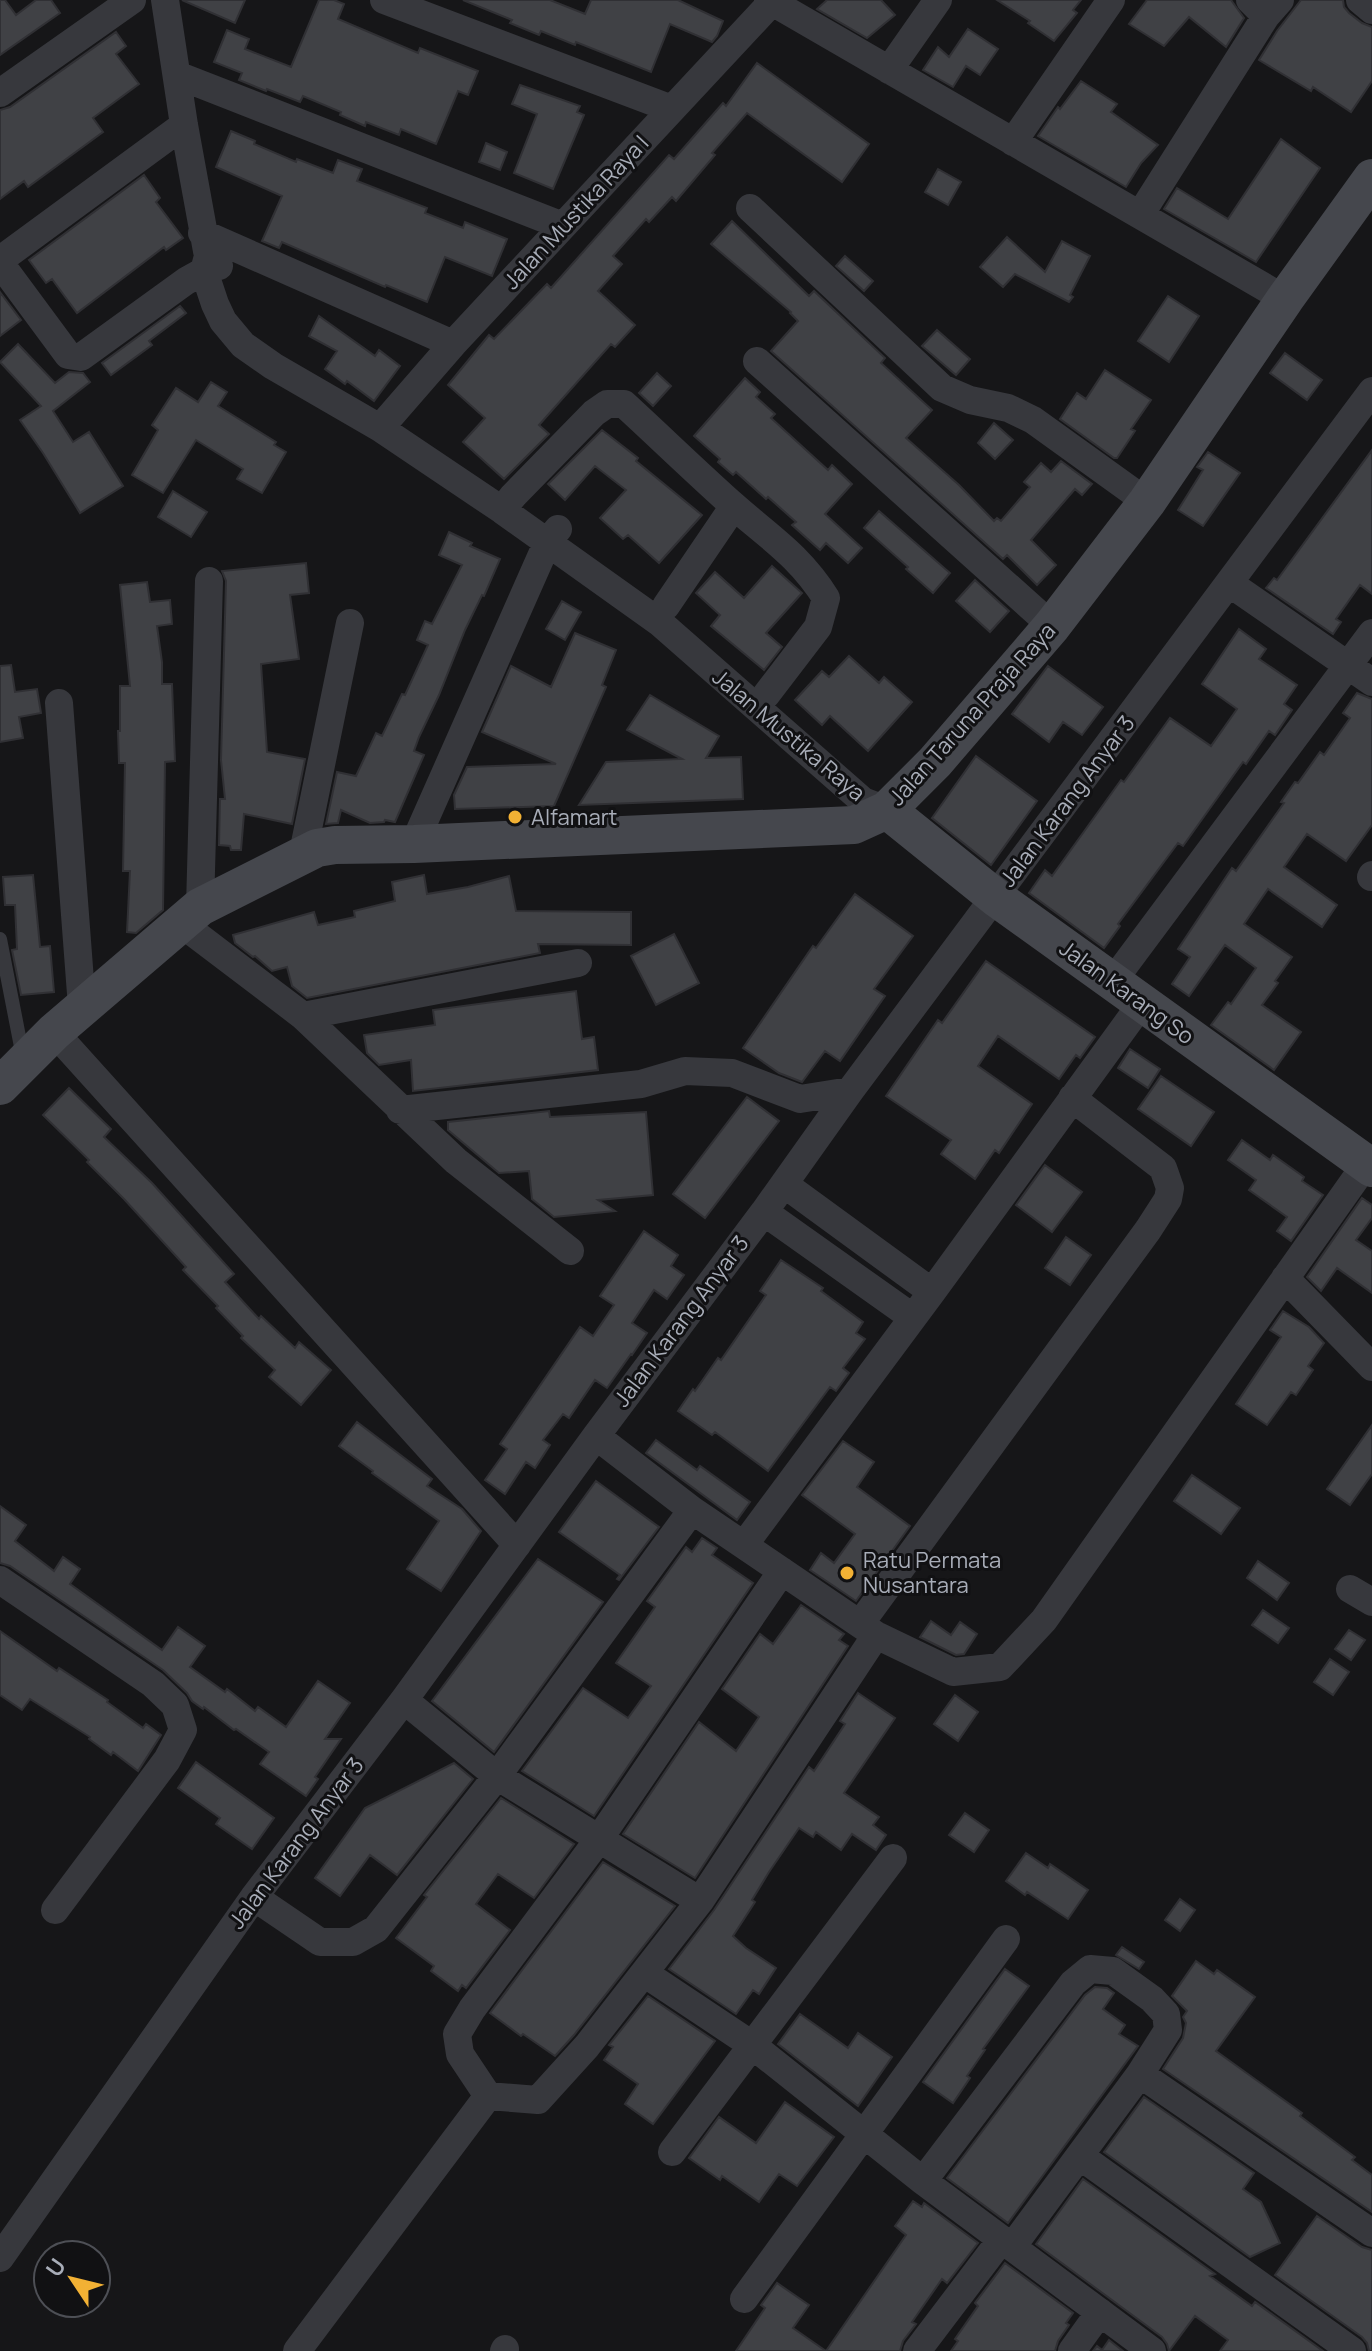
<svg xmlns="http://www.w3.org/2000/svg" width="1372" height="2351" font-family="Manrope,sans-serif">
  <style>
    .building { fill: #404145; stroke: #303034; stroke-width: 2 }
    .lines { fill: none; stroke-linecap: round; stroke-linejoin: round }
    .lane { stroke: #37383d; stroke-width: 14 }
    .street { stroke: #37383d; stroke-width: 28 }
    .secondary { stroke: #45474d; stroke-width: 38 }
    .poi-dot { fill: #f2b134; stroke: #111113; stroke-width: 3 }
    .labels { text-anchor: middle; stroke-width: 6; stroke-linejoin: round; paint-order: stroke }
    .street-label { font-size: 22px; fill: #a8adb8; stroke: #111113 }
    .poi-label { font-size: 22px; fill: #a8adb8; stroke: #111113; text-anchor: start }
  </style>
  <rect width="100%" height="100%" fill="#161618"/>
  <path class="building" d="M0 0H5L16 15 36 0H51L60 13 0 55Z
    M182 0H245L235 23Z
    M319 0H334L344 4 338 19 418 53 420 48 478 71 468 95 458 91 436 144 401 129 399 135 366 122 365 126 340 115 341 112 303 96 300 102 267 89 266 91 239 80 242 73 214 62 227 30 249 39 245 49 291 67Z
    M463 0H550L585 14 591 0H678L723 21 717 36 712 42 670 24 651 72 576 42 575 45 541 31 539 35 510 23 512 20Z
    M827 0H881L895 15 867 38 817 9Z
    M997 0H1081L1073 10 1077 13 1054 41 1028 23 1030 21Z
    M1147 0H1231L1244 18 1226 47 1189 17 1164 46 1129 24Z
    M1301 0H1343L1344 7 1349 13 1362 23 1372 27V81L1351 112 1313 87 1311 91 1259 60 1277 31Z
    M968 29 998 49 980 75 966 66 953 87 923 70 938 47 949 57Z
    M116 32 126 46 116 54 139 84 93 118 103 132 28 187 24 181 0 199V110L10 107Z
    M757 63 869 144 842 182 747 113 712 153 715 155 676 201 672 197 649 222 646 219 613 256 622 264 598 291 635 325 615 347 611 344 539 425 549 434 504 479 463 442 485 418 448 385 489 335 494 339 547 284 551 288 669 155 674 159 723 103 726 106Z
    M1081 81 1117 104 1111 112 1158 145 1141 163 1126 187 1038 136 1058 107 1060 109Z
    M520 85 580 106 577 112 584 115 553 189 514 173 537 114 512 104Z
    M231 131 255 141 254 144 296 162 297 159 333 173 338 160 362 169 357 181 427 208 425 213 463 228 465 222 507 239 492 276 445 257 427 302 386 285 385 287 282 242 279 248 262 241 282 196 216 167Z
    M1281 139 1320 168 1256 262 1164 209 1177 188 1228 219Z
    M486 143 507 152 500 170 479 162Z
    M938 169 961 182 948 205 925 192Z
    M144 175 160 198 156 202 183 238 166 250 164 247 77 313 52 279 46 283 29 260Z
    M732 221 809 296 814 291 885 358 881 363 932 410 906 438 959 485 994 521 997 518 1001 521 1030 487 1024 482 1041 463 1051 472 1061 461 1092 484 1082 495 1075 489 1031 540 1056 565 1037 585 1007 555 1003 559 771 351 798 321 790 313 791 312 711 244Z
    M1007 237 1045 272 1062 241 1090 256 1070 295 1073 297 1069 302 1015 274 1003 287 980 267Z
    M845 256 873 281 864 291 836 266Z
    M0 292 21 320 0 336Z
    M1168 296 1199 316 1169 362 1138 341Z
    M180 306 186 313 149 341 152 345 111 375 102 363Z
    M319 316 375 356 379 350 400 366 374 401 347 381 345 384 325 369 337 351 309 336Z
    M937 330 970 359 956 375 922 346Z
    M18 344 55 383 69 372 83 373 90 382 53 411 73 442 89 432 123 486 80 513 43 453 20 420 41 406 0 362Z
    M1285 353 1322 380 1307 400 1270 373Z
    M1105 370 1151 400 1131 429 1135 431 1117 458H1114L1060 419 1077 393 1086 399Z
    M657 373 671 386 653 406 639 393Z
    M745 378 760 392 756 397 775 414 771 418 828 470 832 465 852 484 825 514 862 548 848 563 826 543 820 550 792 525 796 522 768 497 766 499 736 472 733 475 718 462 720 459 694 436Z
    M211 382 227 392 218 406 276 442 274 445 286 452 262 493 237 479 243 469 196 440 163 493 132 475 158 430 152 425 176 388 198 402Z
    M994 423 1013 440 995 459 978 443Z
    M602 430 638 458 636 461 702 515 659 563 628 535 623 539 600 518 626 490 595 466 565 500 548 484Z
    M1372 450V594L1360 585 1336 619 1341 622 1333 634 1266 588 1274 578 1277 580Z
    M1208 452 1240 473 1203 526 1178 510 1203 470 1197 467Z
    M173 491 207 512 191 537 158 517Z
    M879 511 950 573 933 593 906 569 908 567 864 528Z
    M449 532 472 543 470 546 500 559 484 596 482 595 465 630 439 695 419 737 414 751 424 755 395 822 385 820 384 822 370 823 341 810 338 823 326 824 337 772 356 776 376 733 382 736 402 694 405 695 428 645 417 640 425 621 432 624 462 565 439 555Z
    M306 563 309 593 290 595 299 659 261 664 267 752 305 759 292 824 244 814 241 850H231L230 846 219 845 220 799H225L221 760 226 581 222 571Z
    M772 566 802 593 766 633 782 647 764 670 711 626 720 615 696 593 715 572 744 598Z
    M975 580 1009 611 990 632 956 601Z
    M147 582 150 602 170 600 172 624 157 626 162 662V684H172L175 761 165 762 163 910 136 933 127 932 130 871H123L125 763H119L118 731H120V686H130L120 585Z
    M562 601 581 612 565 640 546 629Z
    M1239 629 1266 649 1259 659 1297 685 1284 704 1292 710 1275 735 1269 731 1246 764 1243 762 1183 846 1178 843 1118 924 1120 926 1104 948 1029 893 1045 870 1052 876 1121 780 1124 782 1170 718 1211 746 1237 709 1202 684Z
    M575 633 616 650 602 685 606 687 554 806 455 809 454 795 467 767 556 764 482 732 511 666 551 687Z
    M849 656 879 683 884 677 912 702 868 751 830 716 822 725 795 700 822 671 829 677Z
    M11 665 15 692 37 689 41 713 19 717 23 738 0 742V666Z
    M1048 666 1103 707 1082 735 1063 722 1049 742 1012 714Z
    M1357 693 1372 699V825L1346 861 1307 834 1284 867 1337 905 1322 927 1268 889 1244 924 1292 957 1275 981 1278 983 1262 1005 1301 1032 1274 1070 1211 1025 1228 1002 1231 1004 1256 968 1225 945 1189 996 1172 984 1190 957 1178 949 1232 868 1236 871 1284 803 1281 802 1295 782 1298 783 1320 752 1324 755 1350 718 1343 713Z
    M650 695 719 736 706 758 741 757 743 799 579 805 606 762 682 759 627 730Z
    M976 756 1037 801 991 865 932 818Z
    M33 875 40 947 50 946 54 992 21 995 12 950 17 949 15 905H5L3 877Z
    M424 875 427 894 468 887 509 876 516 911 631 912V945L538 944 540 953 307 998 292 986 287 967 272 971 255 956 253 957 235 943 233 935 314 912 318 925 355 917 354 911 395 901 392 882Z
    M855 894 913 936 874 989 885 996 840 1061 825 1051 802 1082 779 1073 743 1048 813 946 816 948Z
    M674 934 699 983 656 1005 631 956Z
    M986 961 1095 1037 1080 1058 1076 1055 1059 1079 998 1036 978 1066 1032 1104 999 1153 995 1150 975 1179 941 1154 951 1140 886 1096 938 1020 942 1023Z
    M576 991 582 1039 594 1037 598 1070 413 1091 411 1060 379 1065 367 1053 364 1035 435 1025 433 1010Z
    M1130 1049 1160 1069 1148 1088 1118 1068Z
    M1161 1076 1214 1112 1191 1146 1138 1109Z
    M69 1088 111 1129 104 1137 152 1183 234 1274 225 1282 259 1319 261 1316 295 1348 299 1342 331 1370 301 1405 269 1377 275 1370 241 1338 243 1336 216 1308 218 1306 183 1270 186 1267 124 1199 87 1162 89 1160 43 1115Z
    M747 1097 779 1121 705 1218 673 1194Z
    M549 1111 550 1117 646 1112 653 1195 598 1200 615 1211 554 1217 532 1199 529 1171 499 1173 448 1130V1122Z
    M1242 1140 1270 1160 1273 1155 1304 1177 1302 1181 1323 1195 1291 1241 1277 1231 1287 1217 1249 1190 1256 1180 1228 1160Z
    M1045 1165 1082 1192 1052 1232 1016 1205Z
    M1362 1198 1372 1205V1218L1356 1240 1372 1251V1293L1337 1268 1321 1291 1307 1277Z
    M644 1231 678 1255 671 1266 684 1275 667 1299 654 1290 632 1323 647 1333 632 1355 631 1354 607 1388 595 1380 569 1418 563 1414 543 1440 550 1445 535 1468 526 1462 505 1494 485 1480 507 1449 500 1444 580 1327 593 1336 614 1305 600 1296Z
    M1066 1237 1091 1255 1070 1285 1045 1268Z
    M781 1260 823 1288 821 1291 863 1322 856 1333 865 1339 843 1368 849 1373 836 1391 830 1387 768 1471 715 1432 712 1435 678 1411 693 1389 695 1391 718 1358 721 1360 766 1295 760 1291Z
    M1283 1311 1309 1327 1324 1343 1308 1366 1313 1370 1296 1395 1291 1392 1267 1425 1236 1404 1281 1337 1270 1330Z
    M357 1422 432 1479 427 1486 462 1509 481 1531 441 1591 407 1569 439 1521 372 1473 373 1471 339 1446Z
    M1372 1425V1474L1350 1505 1327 1489Z
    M656 1440 697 1470 700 1466 750 1502 737 1520 646 1453Z
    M843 1441 874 1462 857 1487 910 1526 856 1601 810 1570 821 1553 834 1563 855 1534 802 1495Z
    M1192 1475 1240 1508 1221 1534 1174 1501Z
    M596 1481 659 1527 619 1580 617 1579 620 1575 559 1532Z
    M0 1506 26 1525 15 1541 54 1571 63 1557 80 1569 70 1584 162 1650 178 1627 205 1646 190 1667 225 1692 227 1689 255 1711 258 1707 286 1727 318 1681 350 1703 325 1739H341L315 1777 318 1779 306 1796 260 1764 269 1752 236 1729 234 1730 204 1707 203 1709 192 1701 187 1693 163 1670 10 1566 0 1563Z
    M702 1538 717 1548 712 1555 753 1583 594 1816 522 1771 583 1688 628 1718 651 1686 616 1663 655 1607 647 1601 686 1547 692 1552Z
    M538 1559 603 1602 494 1752 432 1701Z
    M1258 1561 1289 1583 1277 1600 1247 1578Z
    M801 1605 844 1634 839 1640 848 1646 695 1878 623 1834 699 1722 736 1751 759 1717 722 1689 760 1634 773 1644Z
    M1263 1610 1289 1628 1278 1643 1252 1625Z
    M931 1621 951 1635 960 1622 977 1634 964 1654 956 1655 920 1637Z
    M1349 1630 1365 1640 1351 1660 1335 1649Z
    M0 1631 57 1671 59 1668 108 1700 107 1702 143 1728 146 1724 161 1735 138 1771 113 1752 111 1755 89 1739 90 1737 30 1699 22 1710 0 1695Z
    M1330 1659 1349 1672 1333 1695 1314 1682Z
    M858 1693 895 1718 844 1793 879 1817 873 1825 886 1835 876 1850 852 1834 841 1850 816 1832 813 1837 799 1828 769 1872 752 1900 755 1902 733 1936 746 1948 776 1968 759 1994 753 1990 736 2014 669 1969 714 1910 809 1767 814 1771 845 1724 840 1721Z
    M955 1695 978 1712 958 1741 934 1724Z
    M196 1762 274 1818 252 1849 216 1824 220 1818 178 1788Z
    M454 1763 473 1779 397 1875 370 1855 340 1896 315 1878 365 1808Z
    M501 1798 574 1844 534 1898 498 1874 476 1904 510 1930 466 1988 462 1985 458 1991 431 1971 434 1966 396 1938 427 1897 424 1895Z
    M965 1813 989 1830 974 1852 949 1835Z
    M1026 1853 1048 1868 1050 1864 1088 1890 1068 1919 1027 1892 1025 1895 1006 1881Z
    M603 1862 675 1906 574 2035 555 2056 523 2034 521 2036 490 2013Z
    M1180 1899 1195 1910 1180 1931 1165 1920Z
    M1122 1947 1144 1962 1139 1969 1116 1955Z
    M1196 1961 1214 1974 1217 1970 1255 1997 1216 2051 1302 2113 1300 2116 1355 2157 1352 2160 1372 2175V2212L1163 2069 1183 2038 1186 2023 1183 2017 1187 2011 1172 1996Z
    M1005 1969 1029 1986 983 2049 985 2050 967 2076 970 2078 953 2103 923 2082Z
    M1095 1987 1107 1988 1114 1993 1103 2009 1125 2025 1119 2034 1138 2046 1008 2223 947 2178 1085 1995Z
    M648 1996 715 2041 653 2124 625 2104 638 2084 604 2060 613 2047 609 2045Z
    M800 2014 848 2048 858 2033 892 2057 858 2106 778 2044Z
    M1144 2097 1254 2173 1243 2189 1261 2202 1280 2243 1250 2257 1104 2152Z
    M785 2102 834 2137 797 2186 779 2174 759 2202 722 2176 720 2180 689 2158 719 2117 756 2143Z
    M1083 2179 1215 2274 1210 2276 1252 2306 1255 2302 1323 2351H1220L1228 2340 1195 2316 1169 2351 1167 2344 1162 2337 1036 2244Z
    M913 2201 922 2207 924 2203 978 2243 947 2283 942 2279 912 2322 916 2324 903 2341 900 2351H736L765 2308 761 2305 777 2283 809 2305 793 2328 826 2351 906 2235 895 2226Z
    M1317 2216 1362 2247 1372 2250V2351H1369L1367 2343 1362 2337 1275 2275Z
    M1005 2263 1073 2313 1066 2323 1069 2325 1058 2341 1055 2351H951L958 2341 955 2339 978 2306 975 2303Z
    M1109 2340 1123 2351H1093L1097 2346 1102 2350Z"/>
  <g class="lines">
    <path class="lane" d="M0 939 23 1057"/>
    <path class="street" d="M165 0 184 125 207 251
      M384 0 672 109
      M1250 0 1266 16 1280 0
      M1360 0 1372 10
      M772 2 1285 299
      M889 70 938 0
      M177 75 563 226
      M0 93 132 0
      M1013 142 1111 0
      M750 208 942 388 970 400 1008 408 1033 420 1147 502
      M1140 215 1266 16
      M202 233 453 344
      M208 256 204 271 215 304 223 321 243 345 273 366 380 428 502 510 659 622 863 801 887 810
      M0 260 184 125
      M0 263 68 355 81 357 186 281 204 271 219 266
      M757 361 1052 626
      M380 428 453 344 772 2 768 0
      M502 510 513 496 594 413 607 404H624C661 438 697 473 734 506 769 537 800 556 826 598L818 627 766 695
      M1229 583 1372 682
      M666 606 734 506
      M59 703 82 1007
      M414 844 548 541 558 529
      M303 853 350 623
      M1371 877 1372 875
      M200 907 209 581
      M182 924 303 1016 456 1161 570 1251
      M1113 981 1372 633
      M303 1016 578 963
      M54 1032 517 1545
      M400 1110 641 1084 685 1071 732 1073 800 1099 850 1091
      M784 1184 932 1292
      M764 1212 912 1317
      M1285 1278 1372 1367
      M744 1545 932 1292 1142 1003
      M0 1580 153 1684 175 1705 183 1730 167 1760 55 1910
      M1350 1589 1372 1602
      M860 1624 1148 1230 1168 1199 1170 1188 1163 1168 1072 1098
      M876 1635 953 1672 1000 1667 1044 1620 1366 1164
      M404 1700 497 1776 700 1901
      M254 1897 320 1942H353L376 1929 497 1776 692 1510
      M644 1973 752 2045 923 2181 1152 2351
      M1140 2074 1372 2233
      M488 2096 460 2054 457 2034 472 2009 599 1839 782 1571
      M672 2152 893 1858
      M1080 2156 1352 2351
      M923 2181 1073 1983 1090 1969 1113 1971 1152 1999 1166 2014 1168 2030 1140 2074 1012 2247
      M0 2258 254 1897 404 1700 596 1436 764 1212 850 1091 1372 391
      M744 2299 1006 1939
      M297 2351 488 2096 538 2100 587 2046 700 1901 876 1635 692 1510 596 1436
      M504 2351 505 2349
      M917 2351 1001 2240
      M1072 2351 1100 2312"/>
    <path class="secondary" d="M887 810 995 897 1372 1168
      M0 1086 54 1032 200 907 317 848 335 845 414 844 854 825 887 810 935 762 1052 626 1147 502 1285 299 1372 178"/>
  </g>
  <g class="poi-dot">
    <circle cx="515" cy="817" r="8"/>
    <circle cx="847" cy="1573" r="8"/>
  </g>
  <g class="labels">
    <g class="street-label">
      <text transform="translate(576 212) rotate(-47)" y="8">Jalan Mustika Raya I</text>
      <text transform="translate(972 714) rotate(-48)" y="8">Jalan Taruna Praja Raya</text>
      <text transform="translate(789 735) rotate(40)" y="8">Jalan Mustika Raya</text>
      <text transform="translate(1067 801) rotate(-53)" y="8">Jalan Karang Anyar 3</text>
      <text transform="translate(1127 992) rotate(36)" y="8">Jalan Karang So</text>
      <text transform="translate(681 1321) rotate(-53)" y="8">Jalan Karang Anyar 3</text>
      <text transform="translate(296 1843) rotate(-53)" y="8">Jalan Karang Anyar 3</text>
    </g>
    <g class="poi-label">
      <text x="531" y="825">Alfamart</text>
      <text x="863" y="1568">Ratu Permata<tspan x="863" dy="25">Nusantara</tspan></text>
    </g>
  </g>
  <g transform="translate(72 2279) rotate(305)"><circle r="38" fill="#111113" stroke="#4d4f55" stroke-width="2"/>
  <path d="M0-6L14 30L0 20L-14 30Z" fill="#f2b134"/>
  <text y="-12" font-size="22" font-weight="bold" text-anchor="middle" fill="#a8adb8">U</text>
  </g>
</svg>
